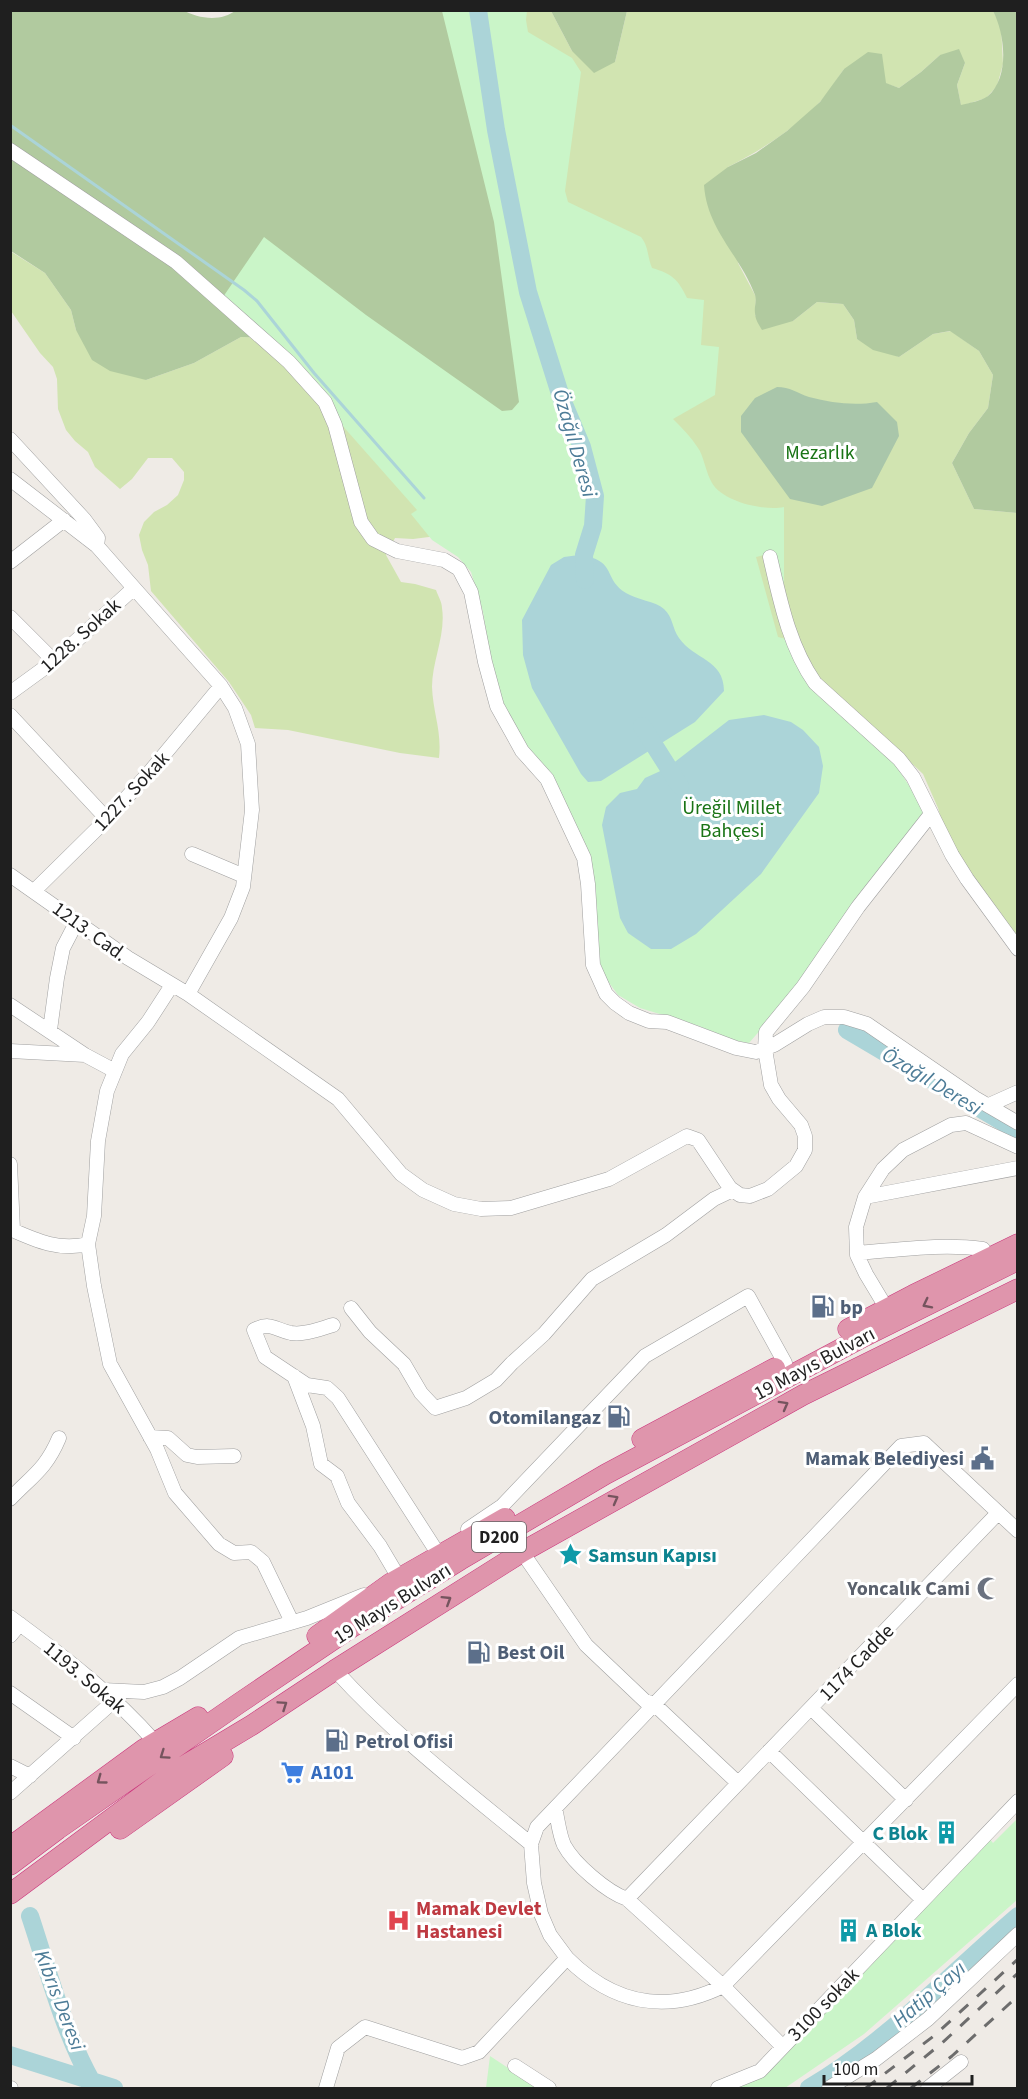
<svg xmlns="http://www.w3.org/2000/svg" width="1028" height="2099" font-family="'Source Sans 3',sans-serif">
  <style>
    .grass { fill: #d1e4b1 }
    .forest { fill: #b1ca9f }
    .cemetery { fill: #a9c6aa }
    .park { fill: #caf5c8 }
    .water { fill: #abd4d8 }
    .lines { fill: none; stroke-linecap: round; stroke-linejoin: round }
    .stream { stroke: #abd4d8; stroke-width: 3 }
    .river { stroke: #abd4d8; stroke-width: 18 }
    .minor-casing { stroke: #a0a0a0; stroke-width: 15 }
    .highway-casing { stroke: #cb357c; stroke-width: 21 }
    .minor { stroke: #fff; stroke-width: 14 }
    .highway { stroke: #df95ac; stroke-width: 20 }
    .rail { stroke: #6d6d6d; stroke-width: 3; stroke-dasharray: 12 12; stroke-linecap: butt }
    .oneway { stroke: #75545e }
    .labels { text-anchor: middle; stroke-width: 6; stroke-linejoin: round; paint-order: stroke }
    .shield { fill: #fff; stroke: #626262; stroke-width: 1.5 }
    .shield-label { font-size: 18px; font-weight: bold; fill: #1f1f1f }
    .park-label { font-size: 20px; fill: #1a7416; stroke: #fff }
    .street-label { font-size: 20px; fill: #1f1f1f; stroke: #fff }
    .service-label { font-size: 20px; font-weight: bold; fill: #4e5e75; stroke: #fff; text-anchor: start }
    .culture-label { font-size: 20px; font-weight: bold; fill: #0d838f; stroke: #fff; text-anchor: start }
    .worship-label { font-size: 20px; font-weight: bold; fill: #5b616d; stroke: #fff; text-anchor: end }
    .shop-label { font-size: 20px; font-weight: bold; fill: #366cbe; stroke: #fff; text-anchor: start }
    .health-label { font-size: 20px; font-weight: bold; fill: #be3a42; stroke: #fff; text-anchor: start }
    .water-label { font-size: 21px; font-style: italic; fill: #4d7c97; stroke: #fff }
  </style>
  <rect width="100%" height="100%" fill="#efebe6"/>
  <path class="grass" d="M500 11H551L572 51 615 62 627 11H993L1001 26 1003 64 997 86 986 98 961 106 957 85 965 63 940 55 921 72 899 88 844 69C836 80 829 93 819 103 793 130 761 150 728 167L738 263 756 297 755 316 793 321 817 302 843 304 854 320 857 339 899 357 933 334 951 331 979 351 993 375 988 408 969 433 952 463 974 509 1017 513V939L1001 913 966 872 946 836 938 808 923 774 904 756 744 708Z
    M10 251 45 273 71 310 76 330 146 380 194 363 241 337 303 339 437 536 413 539 395 538 386 555 401 582 415 584 436 590C438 596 442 602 442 608 446 635 432 661 432 687 433 713 442 731 439 758L400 753 288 730 255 728 251 715 229 682 151 591 148 565 142 550 139 535 144 522 154 512 167 505 178 495 184 480V472L172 458H148L132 479 120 489 95 467 88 452 75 441 66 430 58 409 57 379 53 367 40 353 11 311Z"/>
  <path class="forest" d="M183 10C198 19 222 22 236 10L500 11 626 508 303 339 241 337 194 363 146 380 110 371 92 360 76 330 71 310 45 273 11 251 10 11Z
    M551 11H627L615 62 594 73 572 51Z
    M993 11H1017V513L974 509 952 463 969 433 988 408 993 375 979 351 950 331 933 334 899 357 873 350 857 339 854 320 843 304 817 302 793 321 762 330C759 325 755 319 755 313 754 307 757 301 755 295 740 255 707 230 704 185L728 167 756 153 787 131 820 102 844 69 868 52 882 54 886 83 899 88 921 72 940 55 959 49 965 63 957 85 961 105C969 103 981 101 988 96 1010 77 1005 34 993 11Z"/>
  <path class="cemetery" d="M777 387C790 387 797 393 809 397 832 403 854 406 877 402L897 422 899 436 872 488 822 506 790 499 741 432V416L755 398Z"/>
  <path class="park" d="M442 11H527L526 20 528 32 572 58 581 72 565 191 568 202 641 237C649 247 647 256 652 268 672 274 678 279 687 298L704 300 701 345 719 347 715 395 673 419C682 428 691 437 698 448 703 454 706 473 712 483 723 502 764 511 784 507V587L773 553 756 557 778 637 790 640 798 664 891 758 925 810 790 996 749 1043 731 1040 699 1026 640 1008 618 995 604 976 597 953 593 882 503 711 493 677 483 612 471 572 458 557 432 540 411 514 417 510 257 329 223 297 264 237 366 315 502 411 512 410 519 402 494 222Z
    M1017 1819V1900L864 2034 785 2088H730L745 2082 989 1838 993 1843Z
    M490 2056 538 2088H486Z"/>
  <path class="water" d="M579 555C618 560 602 578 626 593 637 600 655 601 664 609 673 617 672 628 679 638 694 660 724 659 724 691L695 722 601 781 588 782 581 774 532 688 523 655 522 620 551 565 564 557Z
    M764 715 791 722 803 730 819 747 823 766 819 793 761 874 696 934 671 949H651L628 933 620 918 602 825 606 807 620 793 637 789 645 778 667 768 729 720Z"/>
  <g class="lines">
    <path class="stream" d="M10 125 244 290 257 301 314 373 424 498"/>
    <path class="river" d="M478 10 496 130 528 292 561 397 582 447 595 496 593 526 584 555 585 580
      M642 726 680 786
      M847 1030 1018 1131
      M30 1916C49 1973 63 2030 92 2082
      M10 2055 114 2088
      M809 2088C886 2043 950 1974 1018 1916"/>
    <defs>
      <path id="minor" d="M10 150 176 262 289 362 325 402 335 425 361 522 373 539 397 551 444 560 459 569 471 592 485 662 497 706 522 751 547 779 584 858 588 884 593 965 606 994 615 1003 629 1013 649 1021 667 1022 736 1048 756 1052 774 1045 808 1024 824 1017H844L867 1024 975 1098 1018 1123
        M10 439 84 519 98 538 97 546
        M10 479 97 546 134 588 54 661 10 693
        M770 557C780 600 789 646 815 683L899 759 913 777 952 855 967 879 1018 949
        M10 562 64 520
        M134 588 221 686 235 708 248 744 252 810 243 887 231 918 188 994
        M10 617 54 661
        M10 715 107 819
        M192 854 244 876
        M10 875 128 958 188 994 338 1099 401 1174 423 1190 454 1204 481 1209 511 1208 609 1179 687 1136 698 1140 730 1188 740 1195 750 1196 768 1189 796 1166 805 1150V1136L801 1125 779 1099 771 1085 765 1049 766 1032 803 987 858 907 931 814
        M34 891 107 819 148 774 221 686
        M172 985 148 1022 122 1054 107 1091 98 1141 94 1216 88 1244 94 1286 110 1364 157 1449 175 1493 219 1544 234 1553 251 1552 263 1562 292 1622
        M10 1005 85 1055 115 1071
        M50 1030 57 978 63 948 77 921
        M10 1051 85 1055
        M989 1105 1018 1092
        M10 1164 13 1230
        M865 1197 1018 1168
        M10 1229C37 1241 59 1251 88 1244
        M857 1253C898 1250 942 1243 983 1249
        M351 1308 370 1332 404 1364 421 1393 435 1408 466 1398 496 1380 512 1363 544 1334 592 1279 666 1235 714 1199 733 1190
        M887 1309 866 1274 857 1255 856 1227 865 1197 883 1169 903 1150 951 1125 966 1123 1018 1147
        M333 1325C319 1329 305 1335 291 1333 275 1330 271 1321 254 1330L265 1357 307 1385 327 1388 338 1398 439 1555
        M294 1376 313 1426 321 1464 337 1476 348 1503 380 1546 399 1578
        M150 1437 168 1438 187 1455 197 1457 234 1456
        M10 1499C32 1476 46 1469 59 1438
        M468 1529 502 1506 645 1356 748 1296 785 1363
        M522 1552 586 1645 645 1701 654 1704 738 1783
        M10 1617C62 1655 113 1694 155 1742
        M10 1636 20 1624
        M335 1670C394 1735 464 1789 531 1844
        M103 1690 144 1692 163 1687 180 1678 239 1638 307 1618 364 1595
        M10 1693 74 1738
        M811 1708 906 1800
        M769 1751 922 1899
        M10 1766 30 1776
        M10 1793 115 1700
        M555 1808C558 1820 559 1834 564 1845 574 1864 607 1892 627 1899L723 1986 782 2046
        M627 1899 998 1513
        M567 1958C612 2003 665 2015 723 1986L1018 1684
        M515 2066 549 2088
        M10 2088H11
        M326 2088 338 2048 365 2027 462 2058 479 2052 567 1958 550 1935 541 1914 534 1883 531 1844 537 1827 901 1446 924 1443 1018 1531
        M718 2088 760 2071 1018 1801
        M829 2088 876 2059 928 2019 1018 1934
        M928 2088 961 2062"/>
      <path id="highway" d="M848 1329 913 1295 1018 1244
        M642 1439 775 1368
        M317 1636 391 1583 505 1518
        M120 1829 223 1756
        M10 1847 144 1749 198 1717
        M10 1865 58 1829 238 1704 352 1627 460 1560 606 1474 865 1336 1018 1260
        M10 1894 177 1770 252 1725 335 1670 522 1552 803 1395 1018 1289"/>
    </defs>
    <use href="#minor" class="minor-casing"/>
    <use href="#highway" class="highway-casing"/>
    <use href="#minor" class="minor"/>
    <use href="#highway" class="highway"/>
    <path class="rail" d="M866 2088 935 2035 1018 1959
      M887 2088 942 2043 1018 1973
      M911 2088 952 2056 1018 1996"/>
  </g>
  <defs><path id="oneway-chevron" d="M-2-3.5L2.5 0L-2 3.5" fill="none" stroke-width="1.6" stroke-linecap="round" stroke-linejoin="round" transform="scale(1.5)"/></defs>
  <g class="oneway">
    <use href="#oneway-chevron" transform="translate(927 1304) rotate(153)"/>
    <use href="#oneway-chevron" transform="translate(784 1405) rotate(-29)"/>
    <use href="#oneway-chevron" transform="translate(614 1499) rotate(-29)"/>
    <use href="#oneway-chevron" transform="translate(447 1600) rotate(-32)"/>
    <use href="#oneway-chevron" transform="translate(283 1705) rotate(-34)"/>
    <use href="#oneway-chevron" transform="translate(164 1755) rotate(145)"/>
    <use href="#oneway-chevron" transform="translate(101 1780) rotate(144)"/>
  </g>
  <defs>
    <symbol id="fuel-bare" viewBox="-9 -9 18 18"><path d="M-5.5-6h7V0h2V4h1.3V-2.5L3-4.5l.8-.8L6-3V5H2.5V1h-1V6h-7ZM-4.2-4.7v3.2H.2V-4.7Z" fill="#5c6f8a" stroke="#fff" stroke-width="2.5" paint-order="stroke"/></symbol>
    <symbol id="civic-bare" viewBox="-9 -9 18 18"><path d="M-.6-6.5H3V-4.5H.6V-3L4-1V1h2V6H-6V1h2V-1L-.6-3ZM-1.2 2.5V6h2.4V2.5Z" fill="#5c6f8a" stroke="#fff" stroke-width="2.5" paint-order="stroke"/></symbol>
    <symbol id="sight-bare" viewBox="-9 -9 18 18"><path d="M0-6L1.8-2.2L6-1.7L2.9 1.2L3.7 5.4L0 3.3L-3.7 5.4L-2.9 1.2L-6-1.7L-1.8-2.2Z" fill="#0f9aa8" stroke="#fff" stroke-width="2.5" paint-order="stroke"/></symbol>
    <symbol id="mosque-bare" viewBox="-9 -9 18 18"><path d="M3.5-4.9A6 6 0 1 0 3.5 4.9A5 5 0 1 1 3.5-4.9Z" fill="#6b7280" stroke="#fff" stroke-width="2.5" paint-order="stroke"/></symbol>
    <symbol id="supermarket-bare" viewBox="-9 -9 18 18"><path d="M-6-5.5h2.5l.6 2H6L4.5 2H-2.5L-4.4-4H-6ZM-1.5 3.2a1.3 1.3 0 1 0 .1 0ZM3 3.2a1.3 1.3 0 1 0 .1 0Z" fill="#3f7fe0" stroke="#fff" stroke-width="2.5" paint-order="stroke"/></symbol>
    <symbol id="building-bare" viewBox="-9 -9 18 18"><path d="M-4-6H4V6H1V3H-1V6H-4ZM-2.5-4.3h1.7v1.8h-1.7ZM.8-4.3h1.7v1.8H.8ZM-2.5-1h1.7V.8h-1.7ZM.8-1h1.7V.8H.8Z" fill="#0f9aa8" stroke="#fff" stroke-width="2.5" paint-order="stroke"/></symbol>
    <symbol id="hospital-bare" viewBox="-9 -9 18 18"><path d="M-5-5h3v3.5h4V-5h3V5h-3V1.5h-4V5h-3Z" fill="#e0444e" stroke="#fff" stroke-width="2.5" paint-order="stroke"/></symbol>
  </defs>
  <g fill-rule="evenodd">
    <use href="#fuel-bare" x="806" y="1290" width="33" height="33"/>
    <use href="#fuel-bare" x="602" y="1400" width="33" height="33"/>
    <use href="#civic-bare" x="966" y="1442" width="33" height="33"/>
    <use href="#sight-bare" x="554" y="1538" width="33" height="33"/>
    <use href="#mosque-bare" x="972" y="1572" width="33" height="33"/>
    <use href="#fuel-bare" x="462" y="1636" width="33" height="33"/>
    <use href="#fuel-bare" x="320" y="1724" width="33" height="33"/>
    <use href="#supermarket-bare" x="276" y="1756" width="33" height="33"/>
    <use href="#building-bare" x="930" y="1816" width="33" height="33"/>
    <use href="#hospital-bare" x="382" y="1904" width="33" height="33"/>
    <use href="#building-bare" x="832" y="1914" width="33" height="33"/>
  </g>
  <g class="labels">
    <rect class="shield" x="472" y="1522" width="54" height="30" rx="4.5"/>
    <g class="shield-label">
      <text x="499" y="1543">D200</text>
    </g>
    <g class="park-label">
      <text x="820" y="459">Mezarlık</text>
      <text x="732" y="814">Üreğil Millet<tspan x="732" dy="23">Bahçesi</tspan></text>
    </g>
    <g class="street-label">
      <text transform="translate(80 635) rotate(-42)" y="7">1228. Sokak</text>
      <text transform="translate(131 791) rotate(-47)" y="7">1227. Sokak</text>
      <text transform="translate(90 931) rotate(36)" y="7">1213. Cad.</text>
      <text transform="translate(814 1363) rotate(-28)" y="7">19 Mayıs Bulvarı</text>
      <text transform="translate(392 1603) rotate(-32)" y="7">19 Mayıs Bulvarı</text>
      <text transform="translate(856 1662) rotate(-46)" y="7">1174 Cadde</text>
      <text transform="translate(85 1677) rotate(40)" y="7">1193. Sokak</text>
      <text transform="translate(823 2004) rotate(-46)" y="7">3100 sokak</text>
    </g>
    <g class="service-label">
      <text x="840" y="1314">bp</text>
      <text x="601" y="1424" text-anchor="end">Otomilangaz</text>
      <text x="964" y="1465" text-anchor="end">Mamak Belediyesi</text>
      <text x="497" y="1659">Best Oil</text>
      <text x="355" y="1748">Petrol Ofisi</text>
    </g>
    <g class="culture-label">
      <text x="588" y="1562">Samsun Kapısı</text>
      <text x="928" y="1840" text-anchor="end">C Blok</text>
      <text x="866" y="1937">A Blok</text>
    </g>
    <g class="worship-label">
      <text x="970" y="1595">Yoncalık Cami</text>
    </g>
    <g class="shop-label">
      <text x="311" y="1779">A101</text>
    </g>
    <g class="health-label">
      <text x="416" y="1915">Mamak Devlet<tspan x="416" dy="23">Hastanesi</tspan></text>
    </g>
    <g class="water-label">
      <text transform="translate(575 443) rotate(74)" y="7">Özağıl Deresi</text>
      <text transform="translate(932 1081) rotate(31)" y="7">Özağıl Deresi</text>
      <text transform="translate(929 1994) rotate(-41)" y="7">Hatip Çayı</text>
      <text transform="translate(60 2000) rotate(69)" y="7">Kıbrıs Deresi</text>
    </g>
  </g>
  <rect width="1028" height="2099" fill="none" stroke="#1f1f1f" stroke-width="24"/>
  <path d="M824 2075v9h148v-9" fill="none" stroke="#1f1f1f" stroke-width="3"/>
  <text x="833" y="2075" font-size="18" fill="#1f1f1f" stroke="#ffffff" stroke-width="4.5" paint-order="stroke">100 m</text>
</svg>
